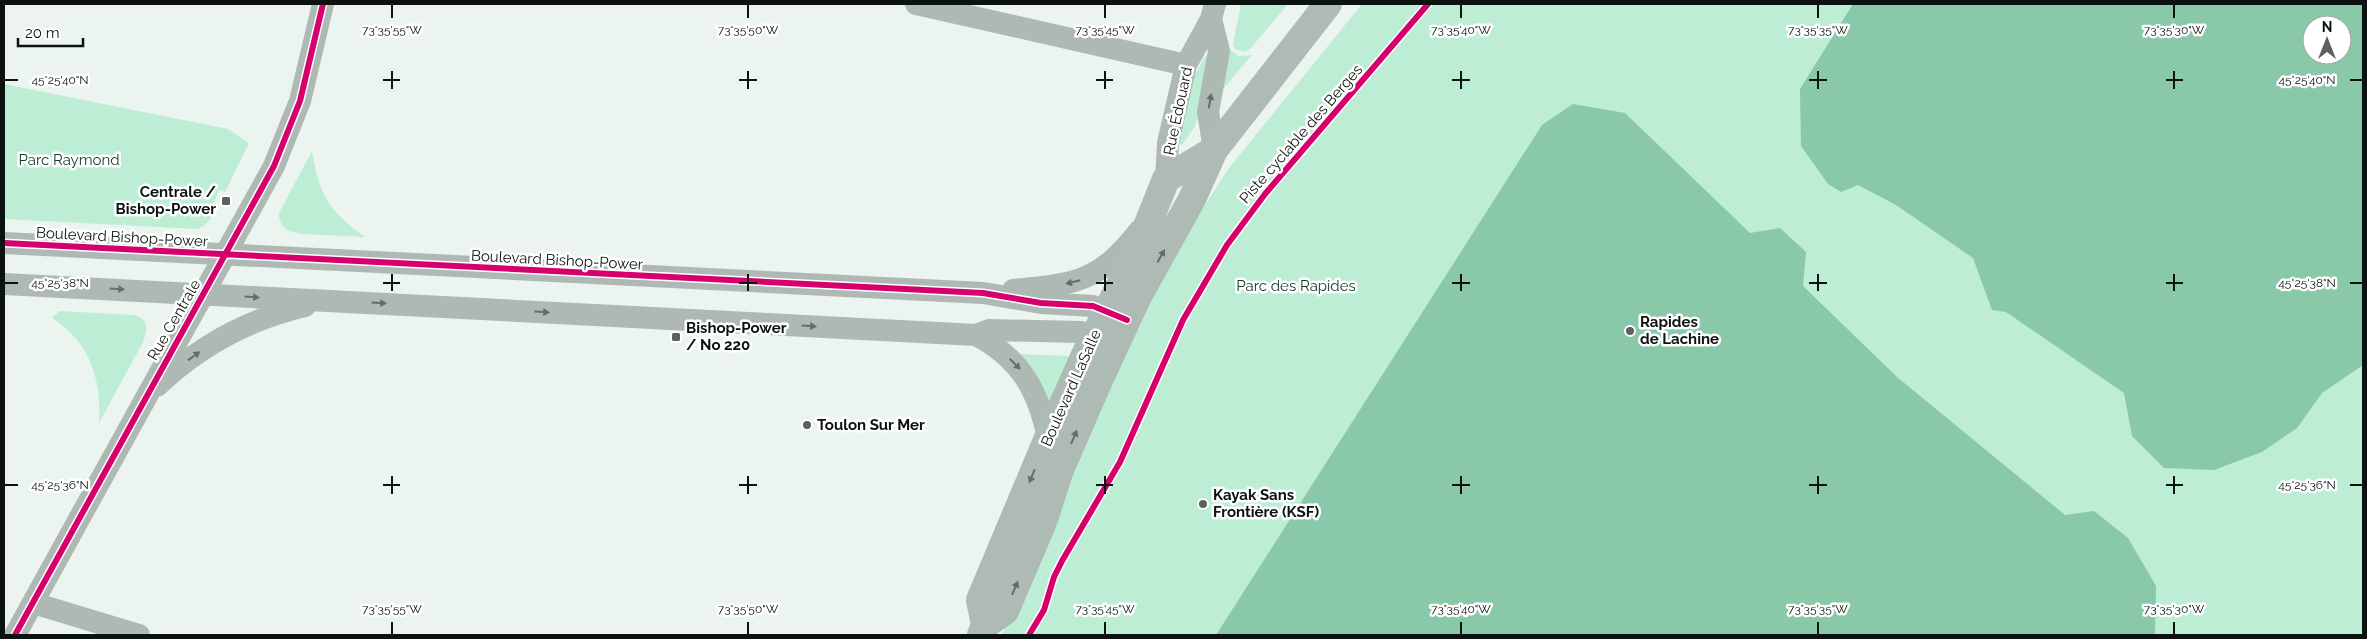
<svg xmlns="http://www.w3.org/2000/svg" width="2367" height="639" font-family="Raleway,sans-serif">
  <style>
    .green { fill: #bdedd4; fill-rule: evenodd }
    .water { fill: #89c8a9; fill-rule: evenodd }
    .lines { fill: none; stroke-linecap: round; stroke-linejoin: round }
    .minor { stroke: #aeb9b4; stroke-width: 22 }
    .major { stroke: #aebab4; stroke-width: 28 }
    .cycleway-casing { stroke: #fff; stroke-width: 9 }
    .cycleway { stroke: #d6006c; stroke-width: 6 }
    .oneway { fill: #656e6a }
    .ticks { fill: none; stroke: #0c120f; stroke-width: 2 }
    .poi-dot { fill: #5a615e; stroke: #fff; stroke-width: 2 }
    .labels { text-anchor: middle; stroke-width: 5; stroke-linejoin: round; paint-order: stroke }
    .street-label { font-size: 15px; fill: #0c120f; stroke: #fff }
    .park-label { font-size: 15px; fill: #143a28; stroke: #fff }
    .poi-label { font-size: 15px; font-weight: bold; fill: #0c120f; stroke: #fff; text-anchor: start }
    .ticks-label { font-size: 12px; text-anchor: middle; fill: #0c120f; stroke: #fff; stroke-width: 5; stroke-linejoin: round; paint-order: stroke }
  </style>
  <rect width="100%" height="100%" fill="#ecf4f0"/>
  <path class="green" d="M1241 4H1288L1250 49 1245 52 1235 49 1233 44Z
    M1362 4H2363V635H1002L1127 350 1160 280 1194 222 1229 168ZM2312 25H2342V55H2312Z
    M1230 49 1238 56 1252 55 1224 88 1221 86Z
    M1205 56 1209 57 1198 117 1195 126 1182 145 1179 144 1194 76Z
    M4 84 228 129 249 143 225 192 219 190 214 202 218 205C213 215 209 225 197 229L4 219Z
    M312 151C319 195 329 211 365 237L302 234C288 232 279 228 279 213Z
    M59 311 134 315C149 319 148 329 143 342L99 423C102 380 90 342 52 318Z
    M1015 354 1070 356 1050 401 1048 400Z"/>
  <path class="water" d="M1853 4H2363V365L2322 393 2297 428 2262 452 2214 470 2164 468 2132 436 2124 393 2006 312 1992 310 1973 258 1896 205 1858 185 1841 192 1828 184 1801 146 1800 89ZM2312 25H2342V55H2312Z
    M1573 104 1625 113 1750 233 1780 228 1806 252 1803 286 1897 377 2065 515 2094 511 2128 538 2156 586 2155 635H1216L1542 125Z"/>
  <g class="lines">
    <path class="minor" d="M916 4 1186 65
      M1211 19 1219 51 1208 112 1214 150
      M1166 179 1168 143 1186 65 1211 19 1215 4
      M4 243 983 293 1041 303 1093 306 1121 317
      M4 284 976 335 989 330 1081 332 1108 342
      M1013 290C1075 284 1098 283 1139 231
      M976 335C1021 359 1038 390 1048 438
      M157 386C199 346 249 319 305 306
      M33 603 139 635
      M15 635 274 166 300 101 323 4"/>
    <path class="major" d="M985 625 980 600 1048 438 1085 355 1137 251 1166 179 1214 150
      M981 635 985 625 1005 611 1043 522 1060 470 1100 378 1137 298 1192 199 1214 150 1328 4"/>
    <defs>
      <path id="cycleway" d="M4 243 983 293 1041 303 1093 306 1127 320
        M15 635 274 166 300 101 323 4
        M1029 635 1044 610 1054 577 1062 561 1120 462 1183 320 1227 245 1265 194 1428 4"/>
    </defs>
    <use href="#cycleway" class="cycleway-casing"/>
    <use href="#cycleway" class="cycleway"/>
  </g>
  <defs><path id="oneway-solid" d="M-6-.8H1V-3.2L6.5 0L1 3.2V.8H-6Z" transform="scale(1.25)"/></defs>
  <g class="oneway">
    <use href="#oneway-solid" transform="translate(1210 101) rotate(-80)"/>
    <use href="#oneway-solid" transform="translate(1161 256) rotate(-61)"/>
    <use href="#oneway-solid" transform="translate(1073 282) rotate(166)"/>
    <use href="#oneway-solid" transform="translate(117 289) rotate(3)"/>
    <use href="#oneway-solid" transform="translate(252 297) rotate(3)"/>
    <use href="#oneway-solid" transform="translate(379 303) rotate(3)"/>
    <use href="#oneway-solid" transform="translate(542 312) rotate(3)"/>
    <use href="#oneway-solid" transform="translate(809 326) rotate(3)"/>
    <use href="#oneway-solid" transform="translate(194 356) rotate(-36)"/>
    <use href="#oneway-solid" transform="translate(1015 364) rotate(45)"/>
    <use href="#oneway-solid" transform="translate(1074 437) rotate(-67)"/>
    <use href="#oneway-solid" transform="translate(1032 476) rotate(112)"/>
    <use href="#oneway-solid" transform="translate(1015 588) rotate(-67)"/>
  </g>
  <path class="ticks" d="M392 5V18M748 5V18M1105 5V18M1461 5V18M1818 5V18M2174 5V18M392 71V89M748 71V89M1105 71V89M1461 71V89M1818 71V89M2174 71V89M5 80H18M383 80H400M739 80H757M1096 80H1113M1452 80H1470M1809 80H1827M2166 80H2183M2350 80H2362M392 274V291M748 274V291M1105 274V291M1461 274V291M1818 274V291M2174 274V291M5 283H18M383 283H400M739 283H757M1096 283H1113M1452 283H1470M1809 283H1827M2166 283H2183M2350 283H2362M392 476V494M748 476V494M1105 476V494M1461 476V494M1818 476V494M2174 476V494M5 485H18M383 485H400M739 485H757M1096 485H1113M1452 485H1470M1809 485H1827M2166 485H2183M2350 485H2362M392 622V634M748 622V634M1105 622V634M1461 622V634M1818 622V634M2174 622V634"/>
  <g class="poi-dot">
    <rect x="221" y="196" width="10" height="10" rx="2.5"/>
    <circle cx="1630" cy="331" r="5"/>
    <rect x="671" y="332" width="10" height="10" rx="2.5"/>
    <circle cx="807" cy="425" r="5"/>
    <circle cx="1203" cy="504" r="5"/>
  </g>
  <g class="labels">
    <g class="street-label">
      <text transform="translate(1178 111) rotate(-78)" y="5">Rue Édouard</text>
      <text transform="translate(1301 134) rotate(-49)" y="5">Piste cyclable des Berges</text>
      <text transform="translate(122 237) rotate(3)" y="5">Boulevard Bishop-Power</text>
      <text transform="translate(557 260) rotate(3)" y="5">Boulevard Bishop-Power</text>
      <text transform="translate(174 320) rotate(-60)" y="5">Rue Centrale</text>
      <text transform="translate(1071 388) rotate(-66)" y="5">Boulevard LaSalle</text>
    </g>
    <g class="park-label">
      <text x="69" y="165">Parc Raymond</text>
      <text x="1296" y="291">Parc des Rapides</text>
    </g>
    <g class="poi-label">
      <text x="216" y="197" text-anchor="end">Centrale /<tspan x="216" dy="17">Bishop-Power</tspan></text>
      <text x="1640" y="327">Rapides<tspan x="1640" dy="17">de Lachine</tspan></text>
      <text x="686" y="333">Bishop-Power<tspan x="686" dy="17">/ No 220</tspan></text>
      <text x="817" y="430">Toulon Sur Mer</text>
      <text x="1213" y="500">Kayak Sans<tspan x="1213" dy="17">Frontière (KSF)</tspan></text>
    </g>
  </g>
  <g class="ticks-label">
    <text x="392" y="34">73°35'55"W</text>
    <text x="748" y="34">73°35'50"W</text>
    <text x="1105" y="34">73°35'45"W</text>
    <text x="1461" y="34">73°35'40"W</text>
    <text x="1818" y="34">73°35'35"W</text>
    <text x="2174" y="34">73°35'30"W</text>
    <text x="60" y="84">45°25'40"N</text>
    <text x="2307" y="84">45°25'40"N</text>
    <text x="60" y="287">45°25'38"N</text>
    <text x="2307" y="287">45°25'38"N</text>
    <text x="60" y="489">45°25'36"N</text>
    <text x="2307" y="489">45°25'36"N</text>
    <text x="392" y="613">73°35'55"W</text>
    <text x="748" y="613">73°35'50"W</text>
    <text x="1105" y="613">73°35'45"W</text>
    <text x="1461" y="613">73°35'40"W</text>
    <text x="1818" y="613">73°35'35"W</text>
    <text x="2174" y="613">73°35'30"W</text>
  </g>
  <rect width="2367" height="639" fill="none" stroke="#0c120f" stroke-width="10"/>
  <g transform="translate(2327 40)"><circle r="24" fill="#ffffff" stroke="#9ea09f"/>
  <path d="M0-4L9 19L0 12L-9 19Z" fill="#5a615e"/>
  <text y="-8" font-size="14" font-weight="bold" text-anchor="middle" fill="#0c120f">N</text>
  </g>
  <path d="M18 38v8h65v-8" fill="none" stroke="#0c120f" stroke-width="2.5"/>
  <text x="25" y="38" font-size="15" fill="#0c120f" stroke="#ffffff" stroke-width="4" paint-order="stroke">20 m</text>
</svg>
